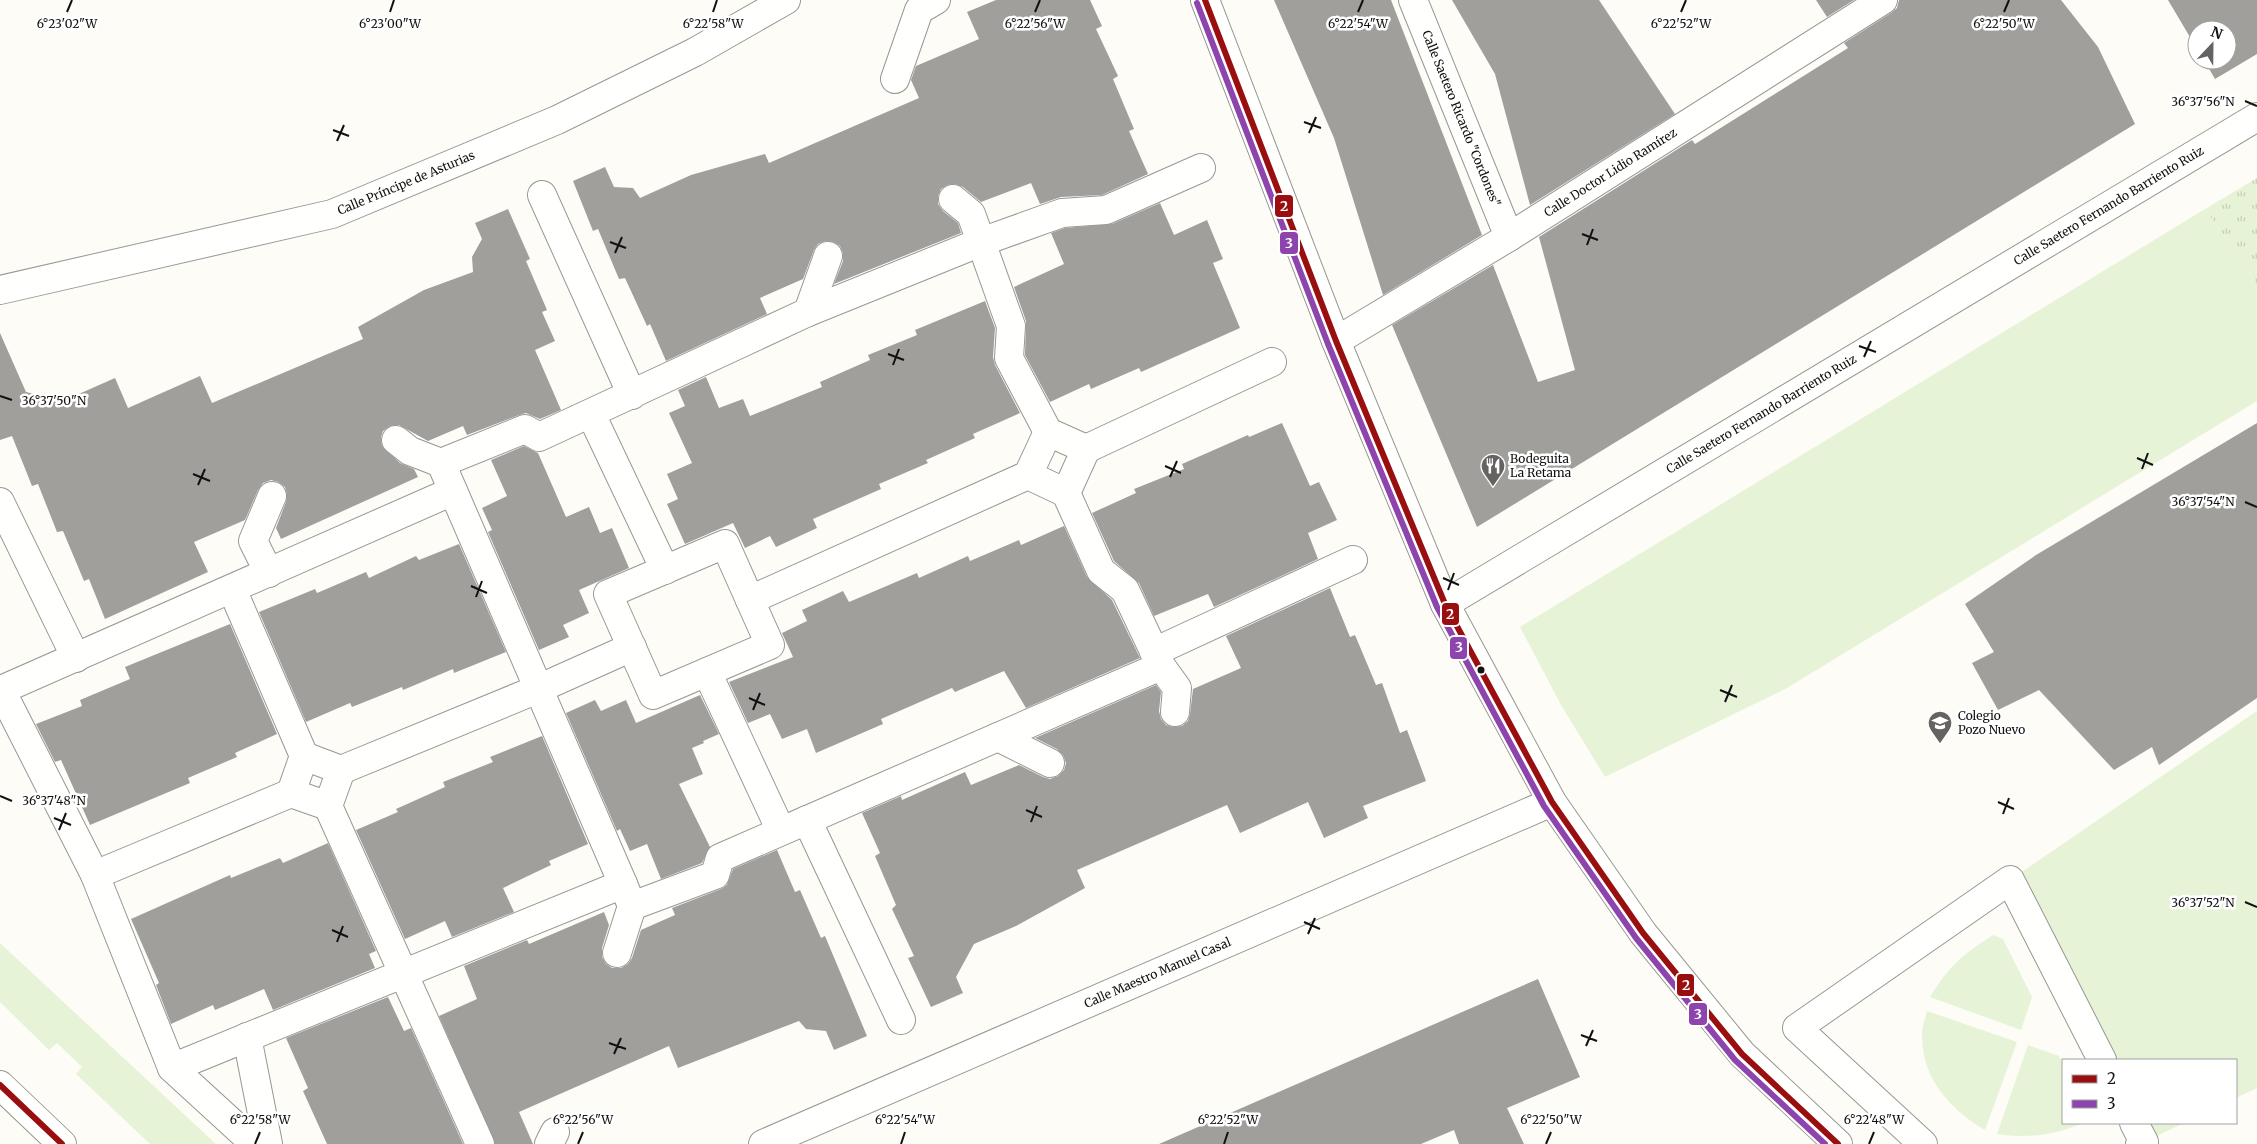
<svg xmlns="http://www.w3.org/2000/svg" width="2257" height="1144" font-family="Merriweather,serif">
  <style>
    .grass { fill: #e7f3d7 }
    .park { fill: url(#park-tufts) }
    .building { fill: #a19f9c }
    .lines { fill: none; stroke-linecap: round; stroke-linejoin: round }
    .minor-casing { stroke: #979795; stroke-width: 30 }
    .minor { stroke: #fffffe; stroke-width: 28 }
    .bus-1-casing { stroke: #fff; stroke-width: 10 }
    .bus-2-casing { stroke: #fff; stroke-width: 10 }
    .bus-1 { stroke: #990f0f; stroke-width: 6 }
    .bus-2 { stroke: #8e44ad; stroke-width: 6 }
    .ticks { fill: none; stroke: #111; stroke-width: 2 }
    .bus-dot { fill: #111; stroke: #fff; stroke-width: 2 }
    .labels { text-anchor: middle; stroke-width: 5; stroke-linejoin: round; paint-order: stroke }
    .street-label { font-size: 12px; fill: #111; stroke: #fff }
    .poi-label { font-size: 12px; fill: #111; stroke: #fff; text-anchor: start }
    .ticks-label { font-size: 12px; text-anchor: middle; fill: #111; stroke: #fff; stroke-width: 5; stroke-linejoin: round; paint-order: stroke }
    .line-badge { stroke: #fff; stroke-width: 2 }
    .badge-label { font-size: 14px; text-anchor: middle; font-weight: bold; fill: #fff }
  </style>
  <defs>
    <pattern id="park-tufts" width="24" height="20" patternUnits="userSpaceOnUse" patternTransform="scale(1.25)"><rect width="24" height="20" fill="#e7f3d7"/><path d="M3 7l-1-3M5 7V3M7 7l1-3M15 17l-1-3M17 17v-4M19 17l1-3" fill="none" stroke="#c5cfb8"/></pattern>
  </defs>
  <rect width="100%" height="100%" fill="#fdfcf7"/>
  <path class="grass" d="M2205 209 2257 284V401L1787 688 1605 777 1561 705 1520 627Z
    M2257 711V1088L2236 1098V1060H2102L2010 880Z
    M1993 935 2003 939 2032 997 2021 1030 1930 997C1949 966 1962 955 1993 935Z
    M0 943 216 1144H150L76 1074 82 1067 57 1043 49 1050 0 1002Z
    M1927 1011 2017 1042 1985 1130C1951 1110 1923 1080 1922 1038 1921 1029 1925 1019 1927 1011Z
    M2028 1045 2059 1056 2063 1064V1123H2083C2055 1135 2027 1139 1997 1134Z
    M2134 1123H2184L2144 1142Z"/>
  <path class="park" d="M2257 178V284L2205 209Z"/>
  <path class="building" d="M996 0H1090L1102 26 1096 29 1118 76 1113 79 1134 129 1129 131 1148 174 1102 195 1061 197 1040 204 1031 183 981 202 963 187 955 184 947 185 941 189 938 196V204L943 211 958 223 961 233 834 284 843 261V253L840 246 834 242 825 241 818 244 814 250 803 279 760 298 767 314 666 361 650 324 647 326 625 278 619 279 598 229 593 231 573 181 605 167 614 187 633 188 640 198 691 175 765 154 769 163 919 98 911 80 916 66 979 39 967 12Z
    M1274 0H1391L1482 235 1383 295 1334 138Z
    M1452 0H1599L1675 114 1530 205 1495 74Z
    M1816 0H1854L1827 17Z
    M1899 0H2061L2098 47 2135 124 1477 527 1392 325 1493 265 1538 382 1575 370 1539 237 1692 140 1695 144 1848 48 1844 43 1891 13 1897 8Z
    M2168 0H2257V54L2215 79 2204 60H2227V30H2197V49Z
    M1160 203 1174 235 1207 220 1223 259 1213 263 1240 328 1141 372 1139 368 1091 389 1089 384 1050 402 1025 355 1026 321 1014 287 1064 264 1051 233 1065 228 1112 224Z
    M508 209 530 259 526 261 547 310 542 312 555 341 535 350 561 410 540 419 526 413 519 415 467 435 463 426 428 441 399 425 390 426 383 431 381 437 382 446 400 463 414 469 418 477 281 539 276 528 286 502 287 494 285 487 278 482 271 480 263 483 258 490 245 520 194 542 208 572 105 619 89 579 84 581 63 531 57 532 38 484 32 486 12 436 0 440V333L26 392 63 401 115 378 128 408 200 376 212 403 363 339 358 327 424 290 473 272 472 257 482 239 475 223Z
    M985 301 995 328 993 357 995 365 1020 413 973 434 975 438 926 460 928 463 879 484 881 489 813 519 817 528 776 547 770 536 745 548 733 523 685 544 667 504 678 499 667 474 692 463 669 413 685 406 678 390 706 377 719 408 743 399 750 416 822 387 820 382 870 360 868 355 917 335 915 330Z
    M1282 423 1310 486 1319 482 1337 520 1308 533 1318 559 1214 607 1208 594 1154 616 1139 583 1114 561 1092 513 1136 493 1134 489 1184 469 1182 464 1248 435 1249 437Z
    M2257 423V698L2159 765 2152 747 2114 770 2039 690 1998 710 1972 663 1994 652 1965 604 2036 555Z
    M524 446 538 453 566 517 589 507 600 533 612 528 629 568 579 590 589 613 563 625 569 637 539 650 488 532 492 530 482 508 507 496 491 460Z
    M1064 526 1087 577 1112 600 1140 658 1026 708 1004 671 955 692 952 688 881 719 883 724 816 753 807 729 782 739 770 714 748 723 729 682 793 657 782 633 807 621 802 610 843 591 849 602 917 573 919 578 968 556 970 561 1019 540 1021 545Z
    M459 544 506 652 454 673 453 669 403 690 402 687 352 707 350 703 306 722 259 612 315 589 317 593 366 572 369 578 416 556 419 560Z
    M1330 588 1350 637 1355 635 1376 685 1382 683 1400 733 1407 730 1426 781 1363 806 1368 818 1324 838 1308 802 1240 833 1227 805 1077 870 1085 888 1016 926 974 944 956 977 963 993 931 1007 908 958 914 956 892 909 896 905 875 856 880 853 862 813 901 796 902 800 965 772 971 785 1019 765 1043 777 1050 779 1058 776 1064 770 1066 763 1063 755 1057 749 1035 738 1156 685 1161 692 1159 711 1161 719 1166 725 1173 727 1182 726 1188 721 1190 714 1193 689 1241 668 1226 636Z
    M230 624 277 734 235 753 237 757 188 778 190 783 90 825 61 760 55 762 36 724 82 706 80 700 130 679 125 667Z
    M700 695 719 734 703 741 704 743 692 748 703 774 679 784 710 847 702 863 661 879 647 844 630 851 620 829 617 831 566 713 595 700 601 711 626 700 636 723Z
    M542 736 588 844 549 861 551 865 503 888 514 912 452 937 445 921 405 939 356 830 398 812 396 809 445 787 443 782 493 762 490 757Z
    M328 843 376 951 369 954 375 968 273 1010 264 989 215 1010 213 1005 171 1024 156 985 159 983 131 919 230 875 231 878 280 858 283 863Z
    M777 850 795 892 800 890 821 938 825 936 867 1036 834 1050 826 1031 806 1029 799 1021 678 1068 669 1046 519 1112 533 1144H495L439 1016 477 999 464 966 527 940 529 944 604 912 609 925 602 948V957L606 964 612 968H621L628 964 632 958 641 930 675 915 672 908 721 889 727 885 733 869Z
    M1538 979 1580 1077 1507 1108 1524 1144H1459L1454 1130 1421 1144H1159Z
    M388 997 404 1031 411 1028 463 1144H327L303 1091 308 1088 286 1038Z"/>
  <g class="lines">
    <defs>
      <g id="minor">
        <path d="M1205 0 1336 341 1445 604 1552 802 1643 933 1742 1054 1838 1144"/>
        <path id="s1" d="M1413 0 1509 237"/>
        <path d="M895 79 919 10 936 0"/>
        <path d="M542 195 632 395"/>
        <path d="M953 199 971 214 1011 326 1009 358 1048 432"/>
        <path id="s2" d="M0 290 332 214 557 120 695 52 786 0"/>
        <path d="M808 312 981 242 1062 213 1106 210 1201 168"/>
        <path id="s3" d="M1336 341 1509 237 1883 0"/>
        <path d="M591 414 665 570"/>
        <path d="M396 440 410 451 441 463 623 884 632 906 617 953"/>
        <path d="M1086 449 1272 362"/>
        <path d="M441 463 525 429 539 437 808 312 828 256"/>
        <path d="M453 491 1 690 95 875 172 1068 623 884"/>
        <path d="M1066 493 1101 571 1125 590 1161 666 1177 688 1175 712"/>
        <path d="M0 502 76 658"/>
        <path d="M725 544 770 645 653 695 608 594Z"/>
        <path d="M269 573 253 541 272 496"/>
        <path d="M232 589 304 756"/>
        <path d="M750 600 1028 475 1048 432 1086 449 1066 493 1028 475"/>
        <path id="s4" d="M1445 604 2257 117"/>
        <path d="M1154 652 1353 560"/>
        <path d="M707 672 781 831"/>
        <path d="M998 737 1050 763"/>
        <path d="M341 770 538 689 632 647"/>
        <path d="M328 806 480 1144"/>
        <path d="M807 820 901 1020"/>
        <path d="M95 875 291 793 328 806 341 770 304 756 291 793"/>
        <path d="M632 906 715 875 720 858 1161 666"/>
        <path d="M247 1037 268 1144"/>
        <path d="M172 1068 255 1144"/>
        <path d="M0 1085 62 1144"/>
        <path d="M2134 1123 2144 1142 2140 1144"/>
        <path d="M549 1144 555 1132"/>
        <path id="s5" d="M763 1144 1552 802"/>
        <path d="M1923 1144 1797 1028 2010 880 2102 1060"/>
      </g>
    </defs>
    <use href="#minor" class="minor-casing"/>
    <use href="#minor" class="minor"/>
    <defs>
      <path id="bus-1" d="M1205 0 1336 341 1445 604 1552 802 1643 933 1742 1054 1838 1144
        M0 1085 62 1144"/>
      <path id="bus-2" d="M1197 3 1328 344 1437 607 1544 806 1636 938 1735 1060 1825 1144"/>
    </defs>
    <use href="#bus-1" class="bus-1-casing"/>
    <use href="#bus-2" class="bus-2-casing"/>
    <use href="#bus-1" class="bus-1"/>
    <use href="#bus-2" class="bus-2"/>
  </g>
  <path class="ticks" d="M67 12 72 0M390 12 394 0M713 12 717 0M1035 12 1040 0M1358 12 1363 0M1681 12 1686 0M2004 12 2009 0M2245 101 2257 106M1304 122 1321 128M333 130 349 136M1309 133 1316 117M337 141 344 125M1582 234 1598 240M610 242 626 248M1587 245 1593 229M615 253 622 237M1859 346 1876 352M888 354 904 360M1864 357 1871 341M893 365 899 349M0 396 12 400M2137 458 2153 465M1165 466 1181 473M2142 469 2148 453M193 474 210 481M1170 477 1177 461M198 485 205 469M2245 502 2257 507M1443 578 1459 585M471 586 487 593M1448 590 1454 573M476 597 482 581M1720 690 1737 697M749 698 765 705M1725 702 1732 685M753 710 760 693M0 796 12 801M1998 802 2014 809M1026 810 1042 817M2003 814 2009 798M54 818 71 825M1031 822 1037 806M59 830 66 813M2245 902 2257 907M1304 922 1320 929M332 930 348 937M1308 934 1315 918M337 942 343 926M1581 1035 1597 1041M609 1043 626 1049M1586 1046 1593 1030M614 1054 621 1038M255 1144 260 1132M578 1144 583 1132M901 1144 905 1132M1224 1144 1228 1132M1546 1144 1551 1132M1869 1144 1874 1132"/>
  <defs>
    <symbol id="restaurant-pin" viewBox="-11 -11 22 30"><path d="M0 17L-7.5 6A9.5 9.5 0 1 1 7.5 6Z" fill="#646362" stroke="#fff"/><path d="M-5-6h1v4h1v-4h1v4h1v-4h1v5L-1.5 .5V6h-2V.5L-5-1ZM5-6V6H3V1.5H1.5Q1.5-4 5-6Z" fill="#fff"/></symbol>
    <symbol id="school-pin" viewBox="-11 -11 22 30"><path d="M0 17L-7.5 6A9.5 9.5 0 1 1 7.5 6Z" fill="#646362" stroke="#fff"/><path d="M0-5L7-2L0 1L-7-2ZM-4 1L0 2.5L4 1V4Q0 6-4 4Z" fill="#fff"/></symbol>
  </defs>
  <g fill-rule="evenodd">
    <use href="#restaurant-pin" x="1479" y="452" width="28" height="38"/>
    <use href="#school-pin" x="1926" y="709" width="28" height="38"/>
  </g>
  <circle class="bus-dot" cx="1481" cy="670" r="4.5"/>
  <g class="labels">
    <g class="street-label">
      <text dy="4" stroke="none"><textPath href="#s1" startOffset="128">Calle Saetero Ricardo "Cordones"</textPath></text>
      <text dy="4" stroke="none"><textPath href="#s3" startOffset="322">Calle Doctor Lidio Ramírez</textPath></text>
      <text dy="4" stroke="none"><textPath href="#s2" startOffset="421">Calle Príncipe de Asturias</textPath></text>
      <text dy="4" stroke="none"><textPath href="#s4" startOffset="774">Calle Saetero Fernando Barriento Ruiz</textPath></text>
      <text dy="4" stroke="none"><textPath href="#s4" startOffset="369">Calle Saetero Fernando Barriento Ruiz</textPath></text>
      <text dy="4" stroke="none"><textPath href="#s5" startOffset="430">Calle Maestro Manuel Casal</textPath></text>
    </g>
    <g class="poi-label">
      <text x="1510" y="463">Bodeguita<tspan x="1510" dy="14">La Retama</tspan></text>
      <text x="1958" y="720">Colegio<tspan x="1958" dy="14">Pozo Nuevo</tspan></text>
    </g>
  </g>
  <g class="ticks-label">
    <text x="390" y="28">6°23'00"W</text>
    <text x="67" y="28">6°23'02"W</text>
    <text x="713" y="28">6°22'58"W</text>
    <text x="1035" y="28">6°22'56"W</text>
    <text x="1358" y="28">6°22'54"W</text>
    <text x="1681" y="28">6°22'52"W</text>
    <text x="2004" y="28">6°22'50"W</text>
    <text x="2203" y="106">36°37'56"N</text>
    <text x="54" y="405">36°37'50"N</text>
    <text x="2203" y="506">36°37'54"N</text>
    <text x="54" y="805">36°37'48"N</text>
    <text x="2203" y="907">36°37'52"N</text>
    <text x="260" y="1124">6°22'58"W</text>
    <text x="583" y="1124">6°22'56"W</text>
    <text x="905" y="1124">6°22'54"W</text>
    <text x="1228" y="1124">6°22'52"W</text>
    <text x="1551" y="1124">6°22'50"W</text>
    <text x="1874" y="1124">6°22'48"W</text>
  </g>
  <g class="line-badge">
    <rect x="1274" y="194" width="20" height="24" rx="5" fill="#990f0f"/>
    <rect x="1279" y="231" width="20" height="24" rx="5" fill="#8e44ad"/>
    <rect x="1441" y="602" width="19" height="24" rx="5" fill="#990f0f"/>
    <rect x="1449" y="636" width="19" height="24" rx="5" fill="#8e44ad"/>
    <rect x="1676" y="973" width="19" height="24" rx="5" fill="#990f0f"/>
    <rect x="1688" y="1002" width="20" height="24" rx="5" fill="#8e44ad"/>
  </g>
  <g class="badge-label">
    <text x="1284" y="211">2</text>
    <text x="1289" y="248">3</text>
    <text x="1450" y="619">2</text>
    <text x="1459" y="652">3</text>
    <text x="1686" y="990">2</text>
    <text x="1698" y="1019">3</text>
  </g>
  <rect x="2062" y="1059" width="175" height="65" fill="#ffffff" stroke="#a0a0a0"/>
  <rect x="2072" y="1075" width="25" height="8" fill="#990f0f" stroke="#a0a0a0"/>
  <text x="2107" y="1084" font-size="15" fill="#111111">2</text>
  <rect x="2072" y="1100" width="25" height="8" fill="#8e44ad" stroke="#a0a0a0"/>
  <text x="2107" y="1109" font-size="15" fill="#111111">3</text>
  <g transform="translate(2212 45) rotate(22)"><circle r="24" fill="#ffffff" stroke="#a0a0a0"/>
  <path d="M0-4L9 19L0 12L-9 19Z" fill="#646362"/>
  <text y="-8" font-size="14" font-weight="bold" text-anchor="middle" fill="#111111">N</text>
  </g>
</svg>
